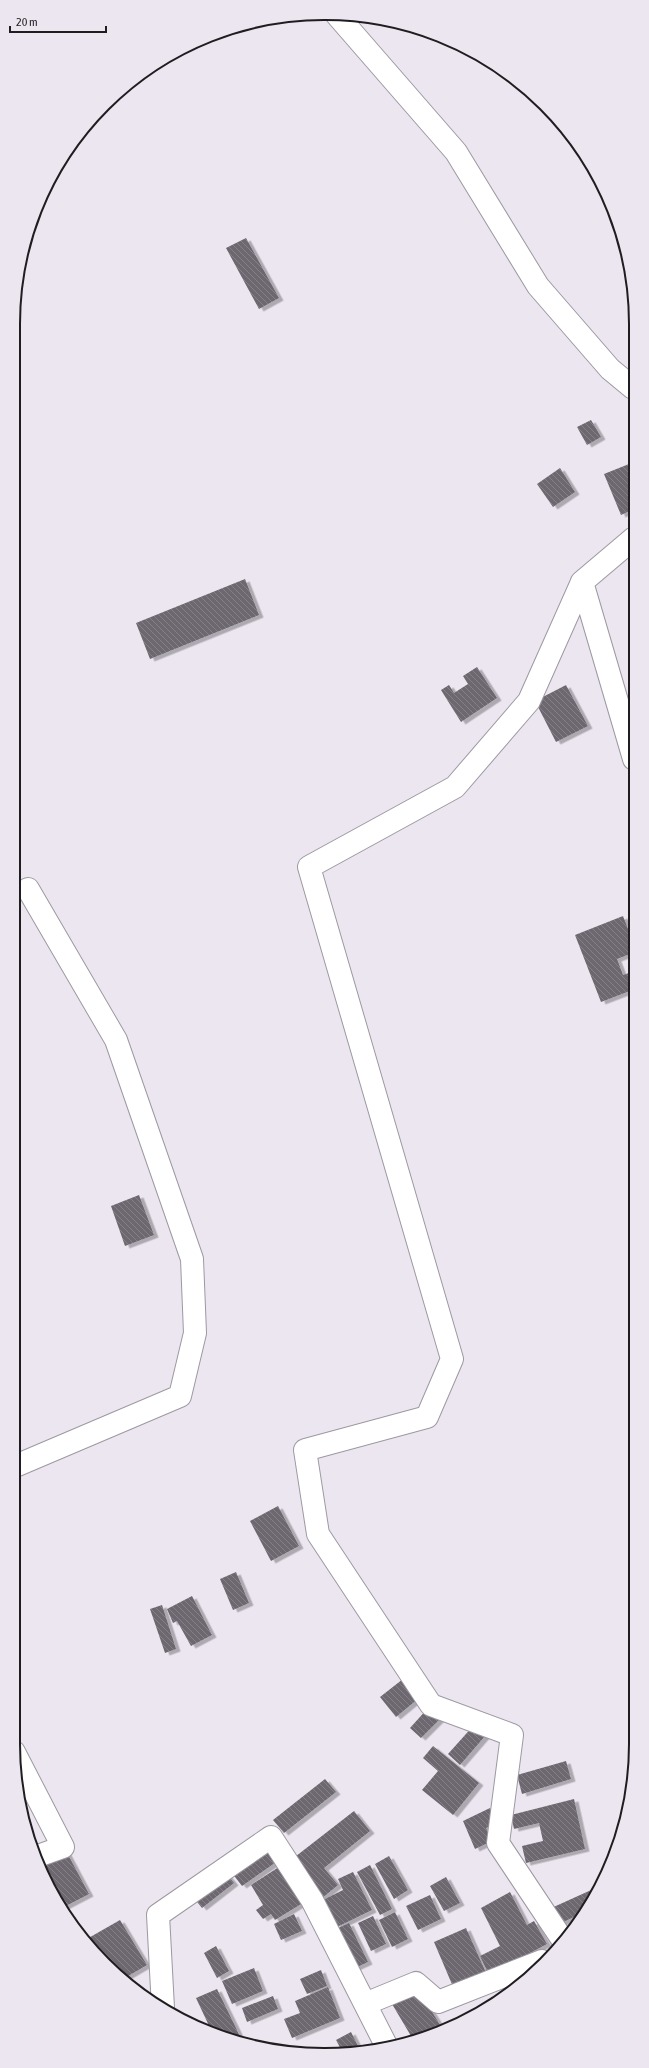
<svg xmlns="http://www.w3.org/2000/svg" width="649" height="2068" font-family="'Asap Condensed',sans-serif">
  <style>
    .building { fill: url(#building-back-hatch); filter: url(#shadow) }
    .lines { fill: none; stroke-linecap: round; stroke-linejoin: round }
    .minor-casing { stroke: #9d98a1; stroke-width: 24 }
    .minor { stroke: #fff; stroke-width: 22 }
    .rim { fill: none; stroke: #201d21; stroke-width: 2 }
  </style>
  <defs>
    <pattern id="building-back-hatch" width="6" height="6" patternUnits="userSpaceOnUse"><rect width="6" height="6" fill="#6d6770"/><path d="M-1 5l2 2M0 0l6 6M5-1l2 2" fill="none" stroke="#858087"/></pattern>
    <filter id="shadow"><feDropShadow dx="4.5" dy="2.5" stdDeviation="0" flood-color="#0004"/></filter>
  </defs>
  <rect width="100%" height="100%" fill="#ece6f1"/>
  <path class="building" d="M246 238 279 298 259 309 226 248Z
    M591 420 601 437 587 445 577 427Z
    M634 462V509L621 515 604 474Z
    M560 468 575 492 553 507 537 484Z
    M245 579 259 615 150 659 136 623Z
    M477 667 497 698 461 722 441 690 449 685 454 693 468 684 463 676Z
    M566 685 588 726 556 742 535 701Z
    M623 916 635 947V952L617 959 623 975 635 971V989L601 1002 575 935Z
    M139 1195 154 1235 125 1246 111 1206Z
    M278 1506 299 1546 271 1561 250 1521Z
    M236 1572 249 1603 233 1610 220 1579Z
    M192 1596 212 1635 191 1646 177 1621 173 1623 167 1609Z
    M162 1605 176 1649 165 1653 150 1609Z
    M403 1679 419 1698 396 1717 380 1697Z
    M428 1708 440 1719 421 1738 410 1728Z
    M474 1725 486 1735 460 1765 448 1754Z
    M433 1746 479 1783 453 1815 422 1790 438 1771 423 1758Z
    M566 1761 571 1779 522 1794 517 1775Z
    M325 1779 336 1792 284 1833 273 1820Z
    M574 1799 585 1849 526 1863 522 1846 543 1841 539 1823 514 1829 511 1815Z
    M490 1808 497 1823 486 1828 492 1841 475 1849 463 1821Z
    M354 1811 370 1831 324 1868 338 1885 321 1899 291 1860Z
    M269 1847 279 1860 242 1886 232 1873Z
    M65 1849 89 1894 64 1907 37 1864Z
    M389 1856 408 1890 394 1899 375 1864Z
    M282 1865 306 1901 275 1920 271 1914 263 1919 256 1910 263 1905 251 1885Z
    M370 1865 392 1909 380 1915 357 1872Z
    M353 1872 372 1910 337 1927 323 1900 343 1890 338 1879Z
    M226 1873 234 1883 202 1908 194 1898Z
    M446 1877 460 1903 444 1911 430 1886Z
    M600 1886 591 1902 587 1904 589 1907 582 1919 580 1914 555 1926 547 1910Z
    M510 1892 527 1925 534 1921 547 1944 489 1975 480 1956 500 1946 481 1908Z
    M430 1895 441 1919 418 1930 406 1906Z
    M395 1912 408 1939 392 1947 379 1920Z
    M294 1914 302 1931 281 1940 274 1924Z
    M373 1916 386 1944 371 1951 358 1923Z
    M120 1920 147 1965 123 1979 90 1949 85 1940Z
    M349 1923 368 1962 355 1968 336 1929Z
    M466 1928 487 1975 454 1989 434 1942Z
    M216 1946 229 1971 217 1978 204 1953Z
    M254 1968 263 1991 232 2004 222 1981Z
    M321 1970 327 1986 307 1994 300 1979Z
    M328 1987 340 2018 292 2038 284 2019 300 2013 295 2001Z
    M217 1989 236 2028 241 2039 211 2030 196 1998Z
    M418 1989 442 2028 414 2041 392 2004Z
    M273 1996 278 2009 247 2022 242 2008Z
    M351 2032 361 2052 337 2054 342 2051 336 2040Z"/>
  <g class="lines">
    <defs>
      <path id="minor" d="M336 14 456 152 538 286 610 369 633 388
        M634 538 582 582 634 759
        M13 1467 180 1396 195 1333 192 1259 116 1040 28 889
        M14 1752 63 1847 35 1857
        M562 1939 498 1843 512 1735 431 1705 318 1534 305 1450 427 1417 452 1359 309 867 455 787 529 701 582 582
        M365 2004 416 1983 438 2002 542 1961
        M163 2008 158 1915 271 1837 312 1900 387 2047"/>
    </defs>
    <use href="#minor" class="minor-casing"/>
    <use href="#minor" class="minor"/>
  </g>
  <path d="M0 0H649V2068H0ZM324 20H325A304 304 0 0 1 629 324V1744A304 304 0 0 1 325 2048H324A304 304 0 0 1 20 1744V324A304 304 0 0 1 324 20Z" fill="#ece6f1" fill-rule="evenodd"/>
  <path class="rim" d="M324 20H325A304 304 0 0 1 629 324V1744A304 304 0 0 1 325 2048H324A304 304 0 0 1 20 1744V324A304 304 0 0 1 324 20Z"/>
  <path d="M10 26v6h96v-6" fill="none" stroke="#201d21" stroke-width="2"/>
  <text x="16" y="26" font-size="12" fill="#201d21" stroke="#ece6f1" stroke-width="3" paint-order="stroke">20 m</text>
</svg>
